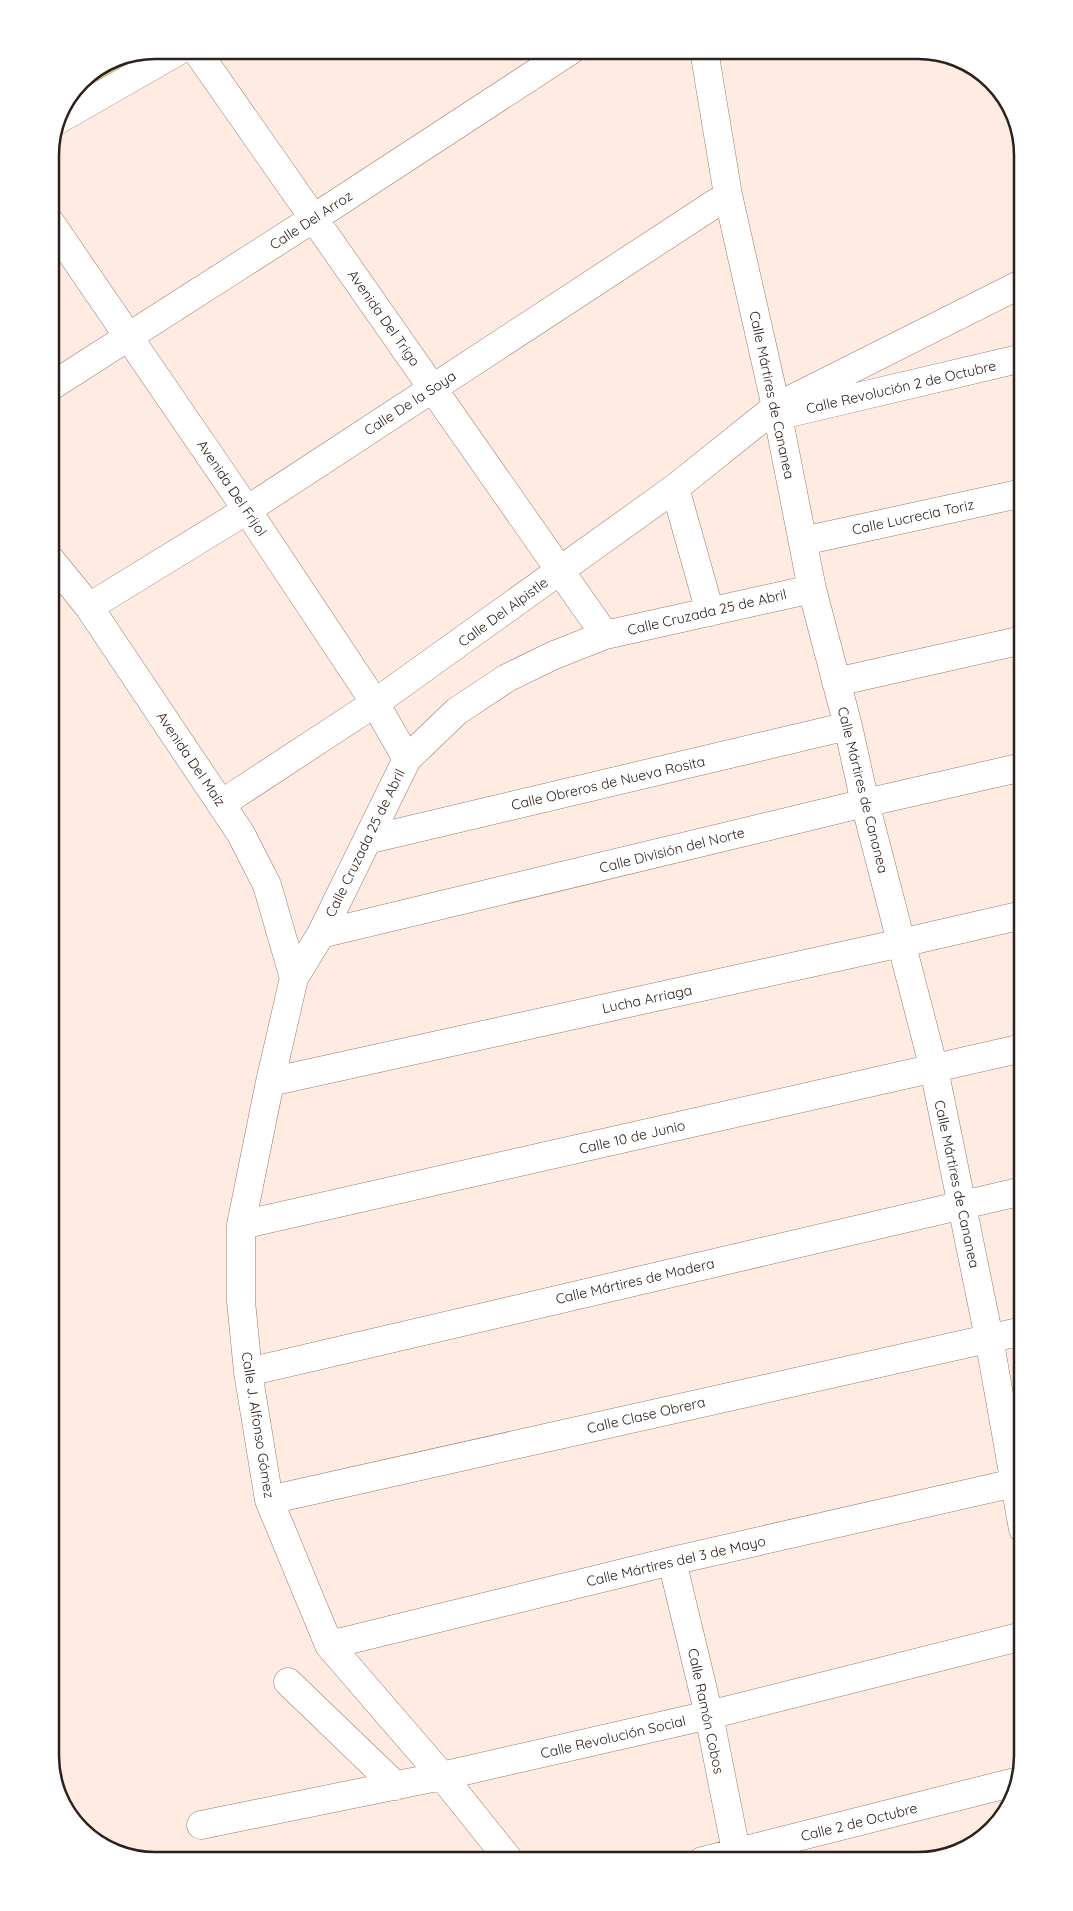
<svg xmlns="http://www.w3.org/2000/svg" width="1073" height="1911" font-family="Quicksand,sans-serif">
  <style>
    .green { fill: #dfdc8b }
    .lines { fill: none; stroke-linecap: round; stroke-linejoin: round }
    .minor-casing { stroke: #987a6d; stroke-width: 29 }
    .minor { stroke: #fff; stroke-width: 28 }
    .labels { text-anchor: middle; stroke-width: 4; stroke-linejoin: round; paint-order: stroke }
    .street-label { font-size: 14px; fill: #2d211c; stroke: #fff }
    .rim { fill: none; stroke: #2d211c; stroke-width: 2.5 }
  </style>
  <rect width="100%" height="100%" fill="#ffebe2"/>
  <path class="green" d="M147 51 65 104 81 80 115 58Z"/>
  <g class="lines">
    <defs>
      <path id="minor" d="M196 50 605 635
        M704 50 728 195 778 416 812 589 848 726 865 803 934 1069 989 1338 1023 1529
        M56 121 180 50
        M50 222 247 510 375 703 407 759
        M50 387 314 218 571 50
        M785 414 1023 358
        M675 488 710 612
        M803 541 1023 493
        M50 559 89 607 241 834 267 885 294 978
        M89 607 247 510 728 195
        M836 682 1023 640
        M221 804 375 703 675 488 776 407 1023 283
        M367 840 848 726
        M321 934 865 803 1023 767
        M270 1082 901 943 1023 915
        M241 1225 1023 1048
        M248 1372 1023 1191
        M269 1500 1023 1331
        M672 1561 709 1715 738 1861
        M329 1645 672 1561 1023 1481
        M288 1682 396 1786
        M201 1825 442 1776 709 1715 1023 1636
        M510 1861 442 1776 329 1645 269 1500 248 1372 241 1301V1225L270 1082 294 978 321 934 407 759 457 711 507 678 552 656 605 635 812 589
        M702 1861 1015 1782"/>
    </defs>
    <use href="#minor" class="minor-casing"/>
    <use href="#minor" class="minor"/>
  </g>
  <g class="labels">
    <g class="street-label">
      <text transform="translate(311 220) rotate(-33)" y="5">Calle Del Arroz</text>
      <text transform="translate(384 318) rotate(55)" y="5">Avenida Del Trigo</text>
      <text transform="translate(901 387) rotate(-13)" y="5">Calle Revolución 2 de Octubre</text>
      <text transform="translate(772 395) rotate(78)" y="5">Calle Mártires de Cananea</text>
      <text transform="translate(410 403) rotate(-33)" y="5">Calle De la Soya</text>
      <text transform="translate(232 488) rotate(56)" y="5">Avenida Del Frijol</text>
      <text transform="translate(913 517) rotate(-12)" y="5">Calle Lucrecia Toriz</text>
      <text transform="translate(503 612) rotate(-36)" y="5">Calle Del Alpistle</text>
      <text transform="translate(707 612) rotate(-13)" y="5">Calle Cruzada 25 de Abril</text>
      <text transform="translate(191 759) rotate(56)" y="5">Avenida Del Maíz</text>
      <text transform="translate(608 783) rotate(-13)" y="5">Calle Obreros de Nueva Rosita</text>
      <text transform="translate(863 790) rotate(76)" y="5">Calle Mártires de Cananea</text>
      <text transform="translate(365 843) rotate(-64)" y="5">Calle Cruzada 25 de Abril</text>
      <text transform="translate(672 850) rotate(-14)" y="5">Calle División del Norte</text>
      <text transform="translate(647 999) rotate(-12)" y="5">Lucha Arriaga</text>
      <text transform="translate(632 1137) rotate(-13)" y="5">Calle 10 de Junio</text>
      <text transform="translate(957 1184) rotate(78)" y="5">Calle Mártires de Cananea</text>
      <text transform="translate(635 1281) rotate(-13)" y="5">Calle Mártires de Madera</text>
      <text transform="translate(646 1415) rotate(-13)" y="5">Calle Clase Obrera</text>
      <text transform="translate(258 1425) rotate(81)" y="5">Calle J. Alfonso Gómez</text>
      <text transform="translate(676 1561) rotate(-13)" y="5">Calle Mártires del 3 de Mayo</text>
      <text transform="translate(706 1711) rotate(78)" y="5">Calle Ramón Cobos</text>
      <text transform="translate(613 1737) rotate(-13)" y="5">Calle Revolución Social</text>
      <text transform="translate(859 1822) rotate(-14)" y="5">Calle 2 de Octubre</text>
    </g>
  </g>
  <path d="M0 0H1073V1911H0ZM155 59H918A96 96 0 0 1 1014 155V1756A96 96 0 0 1 918 1852H155A96 96 0 0 1 59 1756V155A96 96 0 0 1 155 59Z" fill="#fff" fill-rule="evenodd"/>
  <path class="rim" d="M155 59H918A96 96 0 0 1 1014 155V1756A96 96 0 0 1 918 1852H155A96 96 0 0 1 59 1756V155A96 96 0 0 1 155 59Z"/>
</svg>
